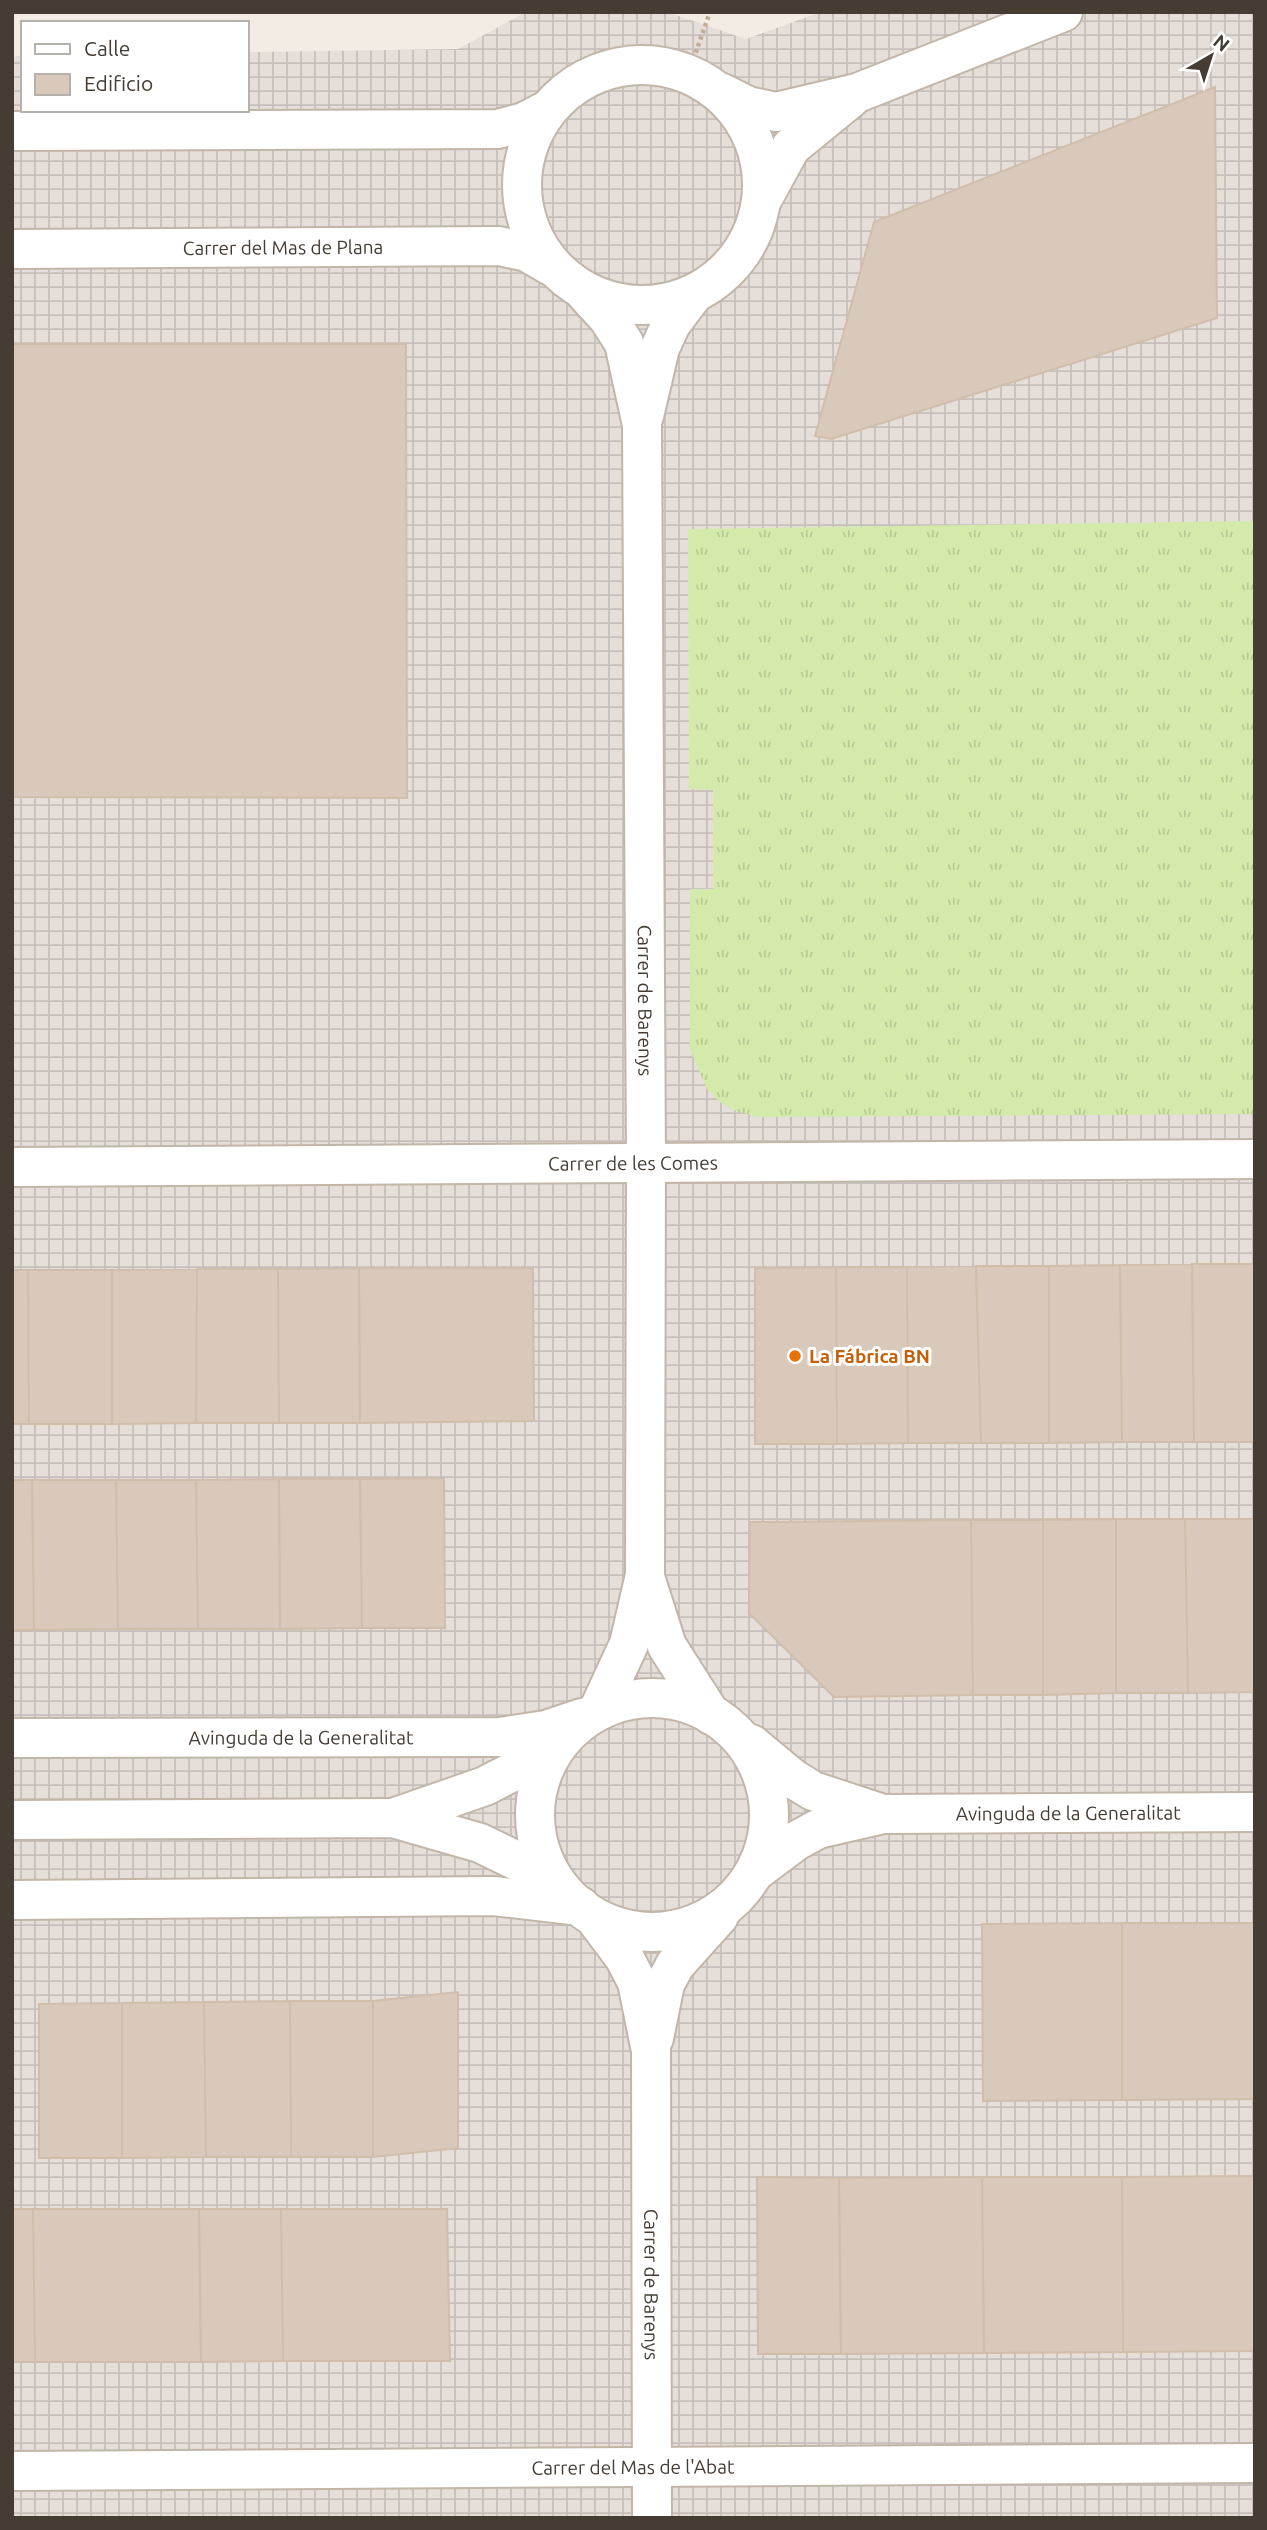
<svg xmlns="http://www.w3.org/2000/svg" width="1267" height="2530" font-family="Ubuntu,sans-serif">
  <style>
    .industrial { fill: url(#industrial-grid) }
    .grass { fill: url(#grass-tufts) }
    .building { fill: #d8c9bb; stroke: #d0beab; stroke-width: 2 }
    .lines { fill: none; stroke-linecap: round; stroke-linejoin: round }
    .minor-casing { stroke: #c2b6a9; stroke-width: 42 }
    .path { stroke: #c1ad96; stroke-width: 4.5; stroke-dasharray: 3.5 3.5; stroke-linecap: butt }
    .minor { stroke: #fff; stroke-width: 38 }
    .food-dot { fill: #e8710a; stroke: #fff; stroke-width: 2.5 }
    .labels { text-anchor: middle; stroke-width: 6; stroke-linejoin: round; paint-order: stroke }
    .street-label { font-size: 19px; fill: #453c33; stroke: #fff }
    .food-label { font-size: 19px; font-weight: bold; fill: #c56008; stroke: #fff; text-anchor: start }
  </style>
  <defs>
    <pattern id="industrial-grid" width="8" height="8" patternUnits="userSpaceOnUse" patternTransform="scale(1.75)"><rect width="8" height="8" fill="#e5ded9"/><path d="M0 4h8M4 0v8" fill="none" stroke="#c6bfbb"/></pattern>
    <pattern id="grass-tufts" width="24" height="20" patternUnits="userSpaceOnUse" patternTransform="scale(1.75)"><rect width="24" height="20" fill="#d4eaaa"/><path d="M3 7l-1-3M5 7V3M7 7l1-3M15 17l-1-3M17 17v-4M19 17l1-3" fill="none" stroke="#b7ca93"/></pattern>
  </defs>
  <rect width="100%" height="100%" fill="#f3ece4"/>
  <path class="industrial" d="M526 12H667L746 39 821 12H1255V2518H12V56H23V110H247V52L458 49Z"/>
  <path class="grass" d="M1255 521V1114L757 1117 736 1111 720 1102 707 1089 690 1049V889H713V790L689 789 688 529Z"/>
  <path class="building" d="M1215 87 1217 318 831 439 815 436 874 222Z
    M12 344H406L407 798 12 797Z
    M1192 1264H1255V1442H1194Z
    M1192 1264 1194 1442H1122L1120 1265Z
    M1120 1265 1122 1442 1049 1443V1266Z
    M976 1266 981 1443H908L907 1267Z
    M976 1266H1049V1443H981Z
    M836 1267 837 1444H755V1268Z
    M836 1267H907L908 1443 837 1444Z
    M359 1268H533L534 1421 360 1423Z
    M359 1268 360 1423H279L278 1269Z
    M197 1269H278L279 1423H196Z
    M197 1269 196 1423 112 1424V1270Z
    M12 1270H28L29 1424H12Z
    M28 1270H112V1424H29Z
    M444 1478 445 1628H362L360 1479Z
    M279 1479H360L362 1628 280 1629Z
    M279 1479 280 1629H198L196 1480Z
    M12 1480H32L34 1630H12Z
    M32 1480H116L118 1629 34 1630Z
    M116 1480H196L198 1629H118Z
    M1116 1519V1693L1043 1695V1520Z
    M1116 1519H1185L1188 1693H1116Z
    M1185 1519H1254L1255 1692 1188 1693Z
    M971 1520 973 1695 834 1697 749 1613 750 1522Z
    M971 1520H1043V1695H973Z
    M1122 1923V2100L983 2101 982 1924Z
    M1122 1923H1255V2099L1122 2100Z
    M458 1992V2148L373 2157V2001Z
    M290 2001 291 2157H206L204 2002Z
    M290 2001H373V2157H291Z
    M204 2002 206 2157 122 2158V2003Z
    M122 2003V2158H39V2004Z
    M1255 2176V2351L1123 2352 1122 2177Z
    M757 2177 839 2178 841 2354H758Z
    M982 2177 984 2353 841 2354 839 2178Z
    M982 2177H1122L1123 2352 984 2353Z
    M12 2209H33L35 2362H12Z
    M33 2209H199L201 2362H35Z
    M199 2209H281L283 2361 201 2362Z
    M281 2209H447L450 2361H283Z"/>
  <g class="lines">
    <defs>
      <g id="minor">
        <circle cx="642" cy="185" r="120"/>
        <path d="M722 93 748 106 776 112 857 93 1063 12"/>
        <path d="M12 131 498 129 524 122 547 110"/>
        <path d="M763 198 791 147 851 98"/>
        <path id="s1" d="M12 249 499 246 527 252 551 266"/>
        <path id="s2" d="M585 293 608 318 624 343 642 425 646 1162 645 1575 629 1644 598 1711"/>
        <path d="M644 416 660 348 671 324 692 296"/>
        <path id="s3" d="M12 1167 1255 1159"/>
        <path d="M645 1577 667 1646 711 1715"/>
        <circle cx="652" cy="1815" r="117"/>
        <path id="s4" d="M12 1738 500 1737 546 1730 582 1718"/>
        <path d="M751 1744 792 1778 813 1791 883 1814"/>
        <path d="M393 1818 485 1786 524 1766 555 1747"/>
        <path d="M12 1820 393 1818 480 1843 525 1865 561 1890"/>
        <path id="s5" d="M756 1871 796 1841 818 1829 883 1814 1255 1812"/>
        <path d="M12 1900 493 1896 580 1906"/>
        <path id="s6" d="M594 1917 624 1957 637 1982 651 2051 652 2518"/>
        <path d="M654 2038 665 1984 675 1965 719 1916"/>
        <path id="s7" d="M12 2471 1255 2463"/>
      </g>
    </defs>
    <use href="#minor" class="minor-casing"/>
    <path class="path" d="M691 66 710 12"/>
    <use href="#minor" class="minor"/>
  </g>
  <circle class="food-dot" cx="795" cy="1356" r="7"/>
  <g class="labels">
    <g class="street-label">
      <text dy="7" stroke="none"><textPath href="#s1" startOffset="271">Carrer del Mas de Plana</textPath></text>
      <text dy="7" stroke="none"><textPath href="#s2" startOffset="723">Carrer de Barenys</textPath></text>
      <text dy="7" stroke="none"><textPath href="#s3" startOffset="621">Carrer de les Comes</textPath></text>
      <text dy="7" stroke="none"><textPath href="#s4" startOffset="289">Avinguda de la Generalitat</textPath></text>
      <text dy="7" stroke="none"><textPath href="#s5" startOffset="327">Avinguda de la Generalitat</textPath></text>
      <text dy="7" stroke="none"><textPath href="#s6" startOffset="382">Carrer de Barenys</textPath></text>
      <text dy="7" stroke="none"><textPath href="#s7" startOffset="621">Carrer del Mas de l'Abat</textPath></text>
    </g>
    <g class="food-label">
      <text x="809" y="1363">La Fábrica BN</text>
    </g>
  </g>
  <rect width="1267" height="2530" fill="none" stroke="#453c33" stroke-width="28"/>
  <rect x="21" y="21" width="228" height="91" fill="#ffffff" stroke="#b5b1ad" stroke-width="2"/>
  <rect x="35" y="44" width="35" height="10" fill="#ffffff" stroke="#b5b1ad" stroke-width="2"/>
  <text x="84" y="56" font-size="21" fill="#453c33">Calle</text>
  <rect x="35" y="74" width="35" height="21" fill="#d8c9bb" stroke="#b5b1ad" stroke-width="2"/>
  <text x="84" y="91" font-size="21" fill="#453c33">Edificio</text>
  <g transform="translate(1211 56) rotate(39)" stroke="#ffffff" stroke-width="5" paint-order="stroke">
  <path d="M0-5L12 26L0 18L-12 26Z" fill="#453c33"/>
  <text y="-10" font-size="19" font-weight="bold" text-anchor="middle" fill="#453c33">N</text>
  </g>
</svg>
